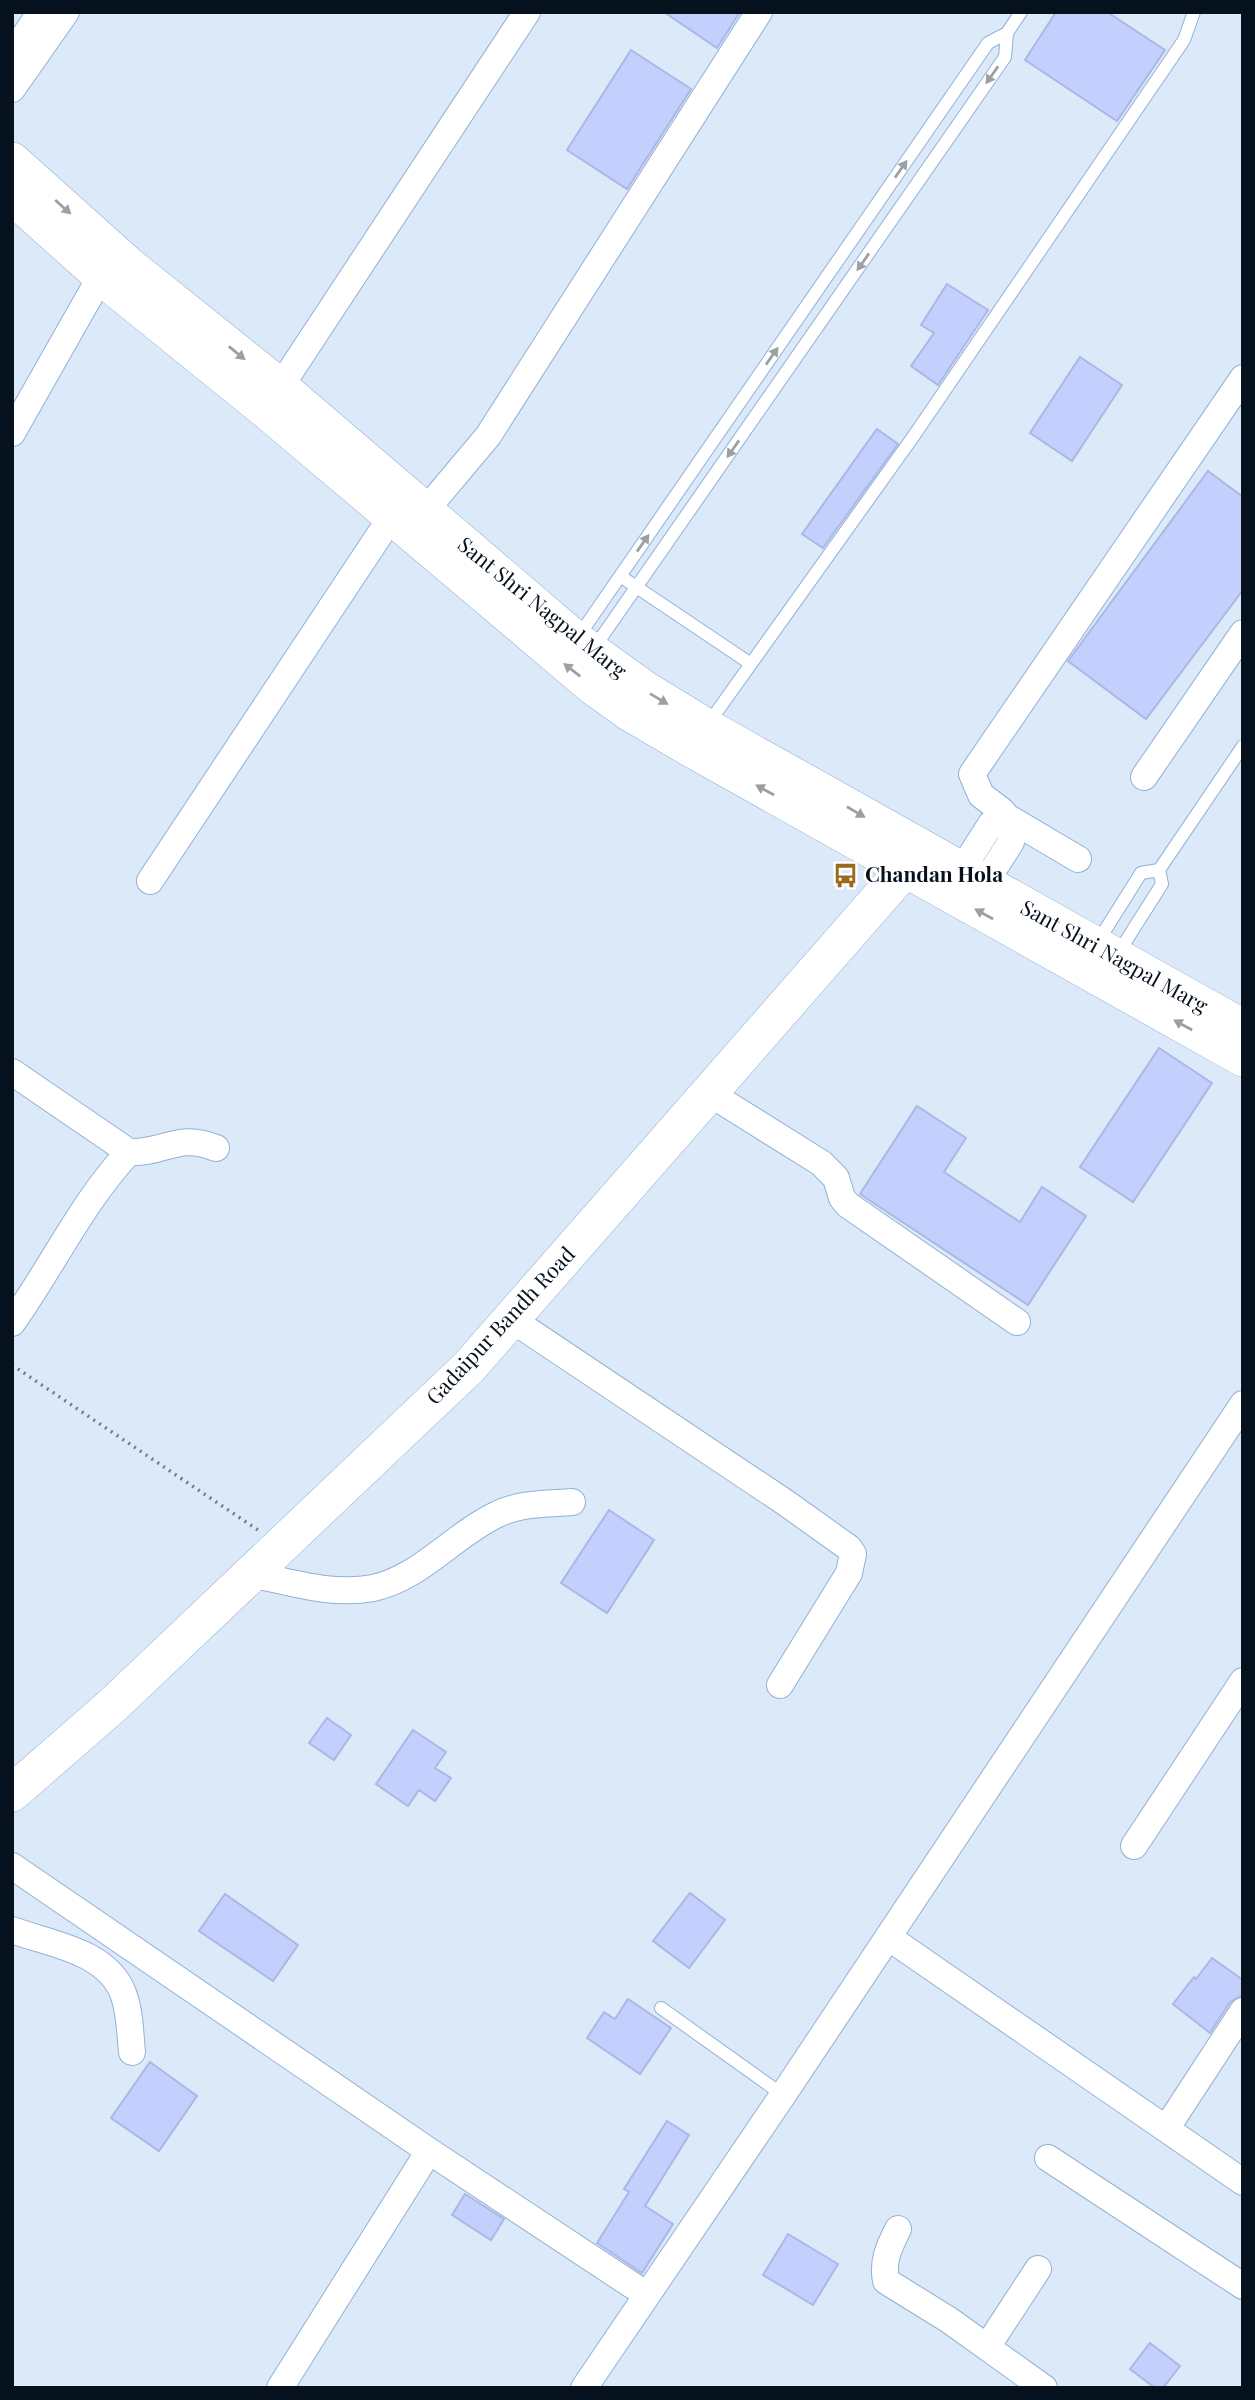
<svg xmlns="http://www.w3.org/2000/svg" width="1255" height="2400" font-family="'Playfair Display',serif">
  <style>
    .building { fill: #c3cffd; stroke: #abb7e4; stroke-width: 2 }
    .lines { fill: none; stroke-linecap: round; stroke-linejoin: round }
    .lane-casing { stroke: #91b1d7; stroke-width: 14 }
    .street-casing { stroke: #91b1d7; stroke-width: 28 }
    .secondary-casing { stroke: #91b1d7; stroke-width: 38 }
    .path { stroke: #707c8b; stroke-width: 3.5; stroke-dasharray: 2 5; stroke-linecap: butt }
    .lane { stroke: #fff; stroke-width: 12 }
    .street { stroke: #fff; stroke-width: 26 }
    .secondary { stroke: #fff; stroke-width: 37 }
    .oneway { fill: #9ba0a5 }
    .labels { text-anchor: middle; stroke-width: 5; stroke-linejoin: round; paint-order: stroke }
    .street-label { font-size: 21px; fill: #06111e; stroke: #fff }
    .poi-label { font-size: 21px; font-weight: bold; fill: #06111e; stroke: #fff; text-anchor: start }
  </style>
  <rect width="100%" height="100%" fill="#dbe9f9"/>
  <path class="building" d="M664 12H740L717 48Z
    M1056 12H1107L1165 50 1117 121 1025 60Z
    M631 50 691 89 627 189 567 150Z
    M947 284 988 310 938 385 911 366 934 333 921 325Z
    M1080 357 1122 385 1072 461 1030 433Z
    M877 429 898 444 823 548 802 534Z
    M1208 471 1243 497V590L1146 719 1068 661Z
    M1159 1048 1212 1083 1133 1202 1080 1167Z
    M917 1106 966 1138 944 1172 1020 1222 1042 1187 1086 1216 1028 1305 860 1194Z
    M609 1510 654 1540 607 1613 561 1583Z
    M327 1718 351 1735 334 1760 309 1743Z
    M413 1730 446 1752 435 1768 451 1778 435 1801 419 1790 408 1806 376 1784Z
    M690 1893 725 1920 689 1968 653 1941Z
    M225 1894 298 1945 273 1981 199 1931Z
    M1212 1958 1243 1980V1995L1230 2002 1210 2033 1173 2004 1194 1977 1196 1979Z
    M628 1999 671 2028 640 2074 587 2038 604 2012 615 2019Z
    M150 2062 197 2096 159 2151 111 2118Z
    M667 2121 689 2135 645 2206 673 2224 642 2273 597 2243 629 2192 624 2189Z
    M465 2194 504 2219 491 2240 452 2215Z
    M788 2234 838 2264 813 2305 763 2275Z
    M1150 2343 1180 2366 1163 2388H1155L1130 2369Z"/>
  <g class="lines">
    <defs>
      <path id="lane" d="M1007 33 1021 12
        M620 576 751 664
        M578 637 988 43 1007 33 1005 57 594 648
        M708 724 913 437 1184 40 1194 12
        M1159 870 1243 746
        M1097 943 1141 873 1159 870 1162 884 1117 955
        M661 2008 783 2095"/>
      <path id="street" d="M12 54 41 12
        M12 89 66 12
        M280 387 527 12
        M12 433 101 276
        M425 511 488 436 759 12
        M1144 777 1243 633
        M1007 817 1078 859
        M1002 824 1007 817 1002 811 981 795 972 774 1243 378
        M961 871 991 824H1002L1012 831 1011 842 984 884
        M150 881 392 516
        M12 1072 129 1152C164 1154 178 1132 216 1148
        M709 1093 821 1163 836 1178 842 1198 848 1205 1017 1322
        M511 1319 786 1503 849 1548 853 1554 849 1573 780 1685
        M12 1323C52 1267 82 1202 129 1152
        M251 1574C290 1582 333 1596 373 1588 419 1579 456 1533 498 1514 520 1503 548 1504 572 1502
        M1134 1846 1243 1681
        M12 1866 429 2151 647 2295
        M12 1930C49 1944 106 1950 123 1993 130 2011 130 2032 132 2052
        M888 1937 1243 2182
        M1166 2129 1243 2011
        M1048 2158 1243 2286
        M898 2229C889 2247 882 2261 886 2281L949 2320 1044 2388
        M987 2347 1038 2269
        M280 2388 429 2151
        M584 2388 783 2095 1243 1404"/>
      <path id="secondary" d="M12 161 128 265 280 387 576 640 644 689 706 727 1243 1028
        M12 196 114 287 265 409 594 687 629 712 692 749 1243 1058
        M12 1793 113 1705 469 1367 905 869 920 849"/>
    </defs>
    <use href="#lane" class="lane-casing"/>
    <use href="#street" class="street-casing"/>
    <use href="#secondary" class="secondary-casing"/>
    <path class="path" d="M12 1365 258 1530"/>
    <use href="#lane" class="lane"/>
    <use href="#street" class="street"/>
    <use href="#secondary" class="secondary"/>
  </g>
  <defs><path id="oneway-solid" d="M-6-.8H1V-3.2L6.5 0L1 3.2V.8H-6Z" transform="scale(1.75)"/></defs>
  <g class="oneway">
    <use href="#oneway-solid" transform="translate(992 75) rotate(125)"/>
    <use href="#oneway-solid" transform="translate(901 169) rotate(-55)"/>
    <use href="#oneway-solid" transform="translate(63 207) rotate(42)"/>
    <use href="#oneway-solid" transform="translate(863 262) rotate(125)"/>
    <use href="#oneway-solid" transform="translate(237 353) rotate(39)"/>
    <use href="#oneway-solid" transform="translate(772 356) rotate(-55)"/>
    <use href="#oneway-solid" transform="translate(733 449) rotate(125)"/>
    <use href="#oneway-solid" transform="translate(643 543) rotate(-55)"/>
    <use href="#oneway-solid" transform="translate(572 670) rotate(-142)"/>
    <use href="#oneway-solid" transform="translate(659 699) rotate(31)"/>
    <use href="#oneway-solid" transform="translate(765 790) rotate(-151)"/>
    <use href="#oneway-solid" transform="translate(856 812) rotate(30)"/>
    <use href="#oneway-solid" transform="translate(984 914) rotate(-151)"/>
    <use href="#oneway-solid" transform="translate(1183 1025) rotate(-151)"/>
  </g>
  <defs>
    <symbol id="bus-bare" viewBox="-9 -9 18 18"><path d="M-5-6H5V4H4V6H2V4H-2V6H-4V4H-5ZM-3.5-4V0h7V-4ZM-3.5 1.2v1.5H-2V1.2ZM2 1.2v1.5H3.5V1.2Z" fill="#9a691c" stroke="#fff" stroke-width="2.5" paint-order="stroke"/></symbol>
  </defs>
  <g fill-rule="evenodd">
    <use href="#bus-bare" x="828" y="858" width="35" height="35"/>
  </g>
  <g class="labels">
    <g class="street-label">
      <text transform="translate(542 608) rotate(39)" y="7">Sant Shri Nagpal Marg</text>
      <text transform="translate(1114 957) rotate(29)" y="7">Sant Shri Nagpal Marg</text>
      <text transform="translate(501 1326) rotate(-47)" y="7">Gadaipur Bandh Road</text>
    </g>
    <g class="poi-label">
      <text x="865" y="882">Chandan Hola</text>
    </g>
  </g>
  <rect width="1255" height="2400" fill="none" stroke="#06111e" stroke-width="28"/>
</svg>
